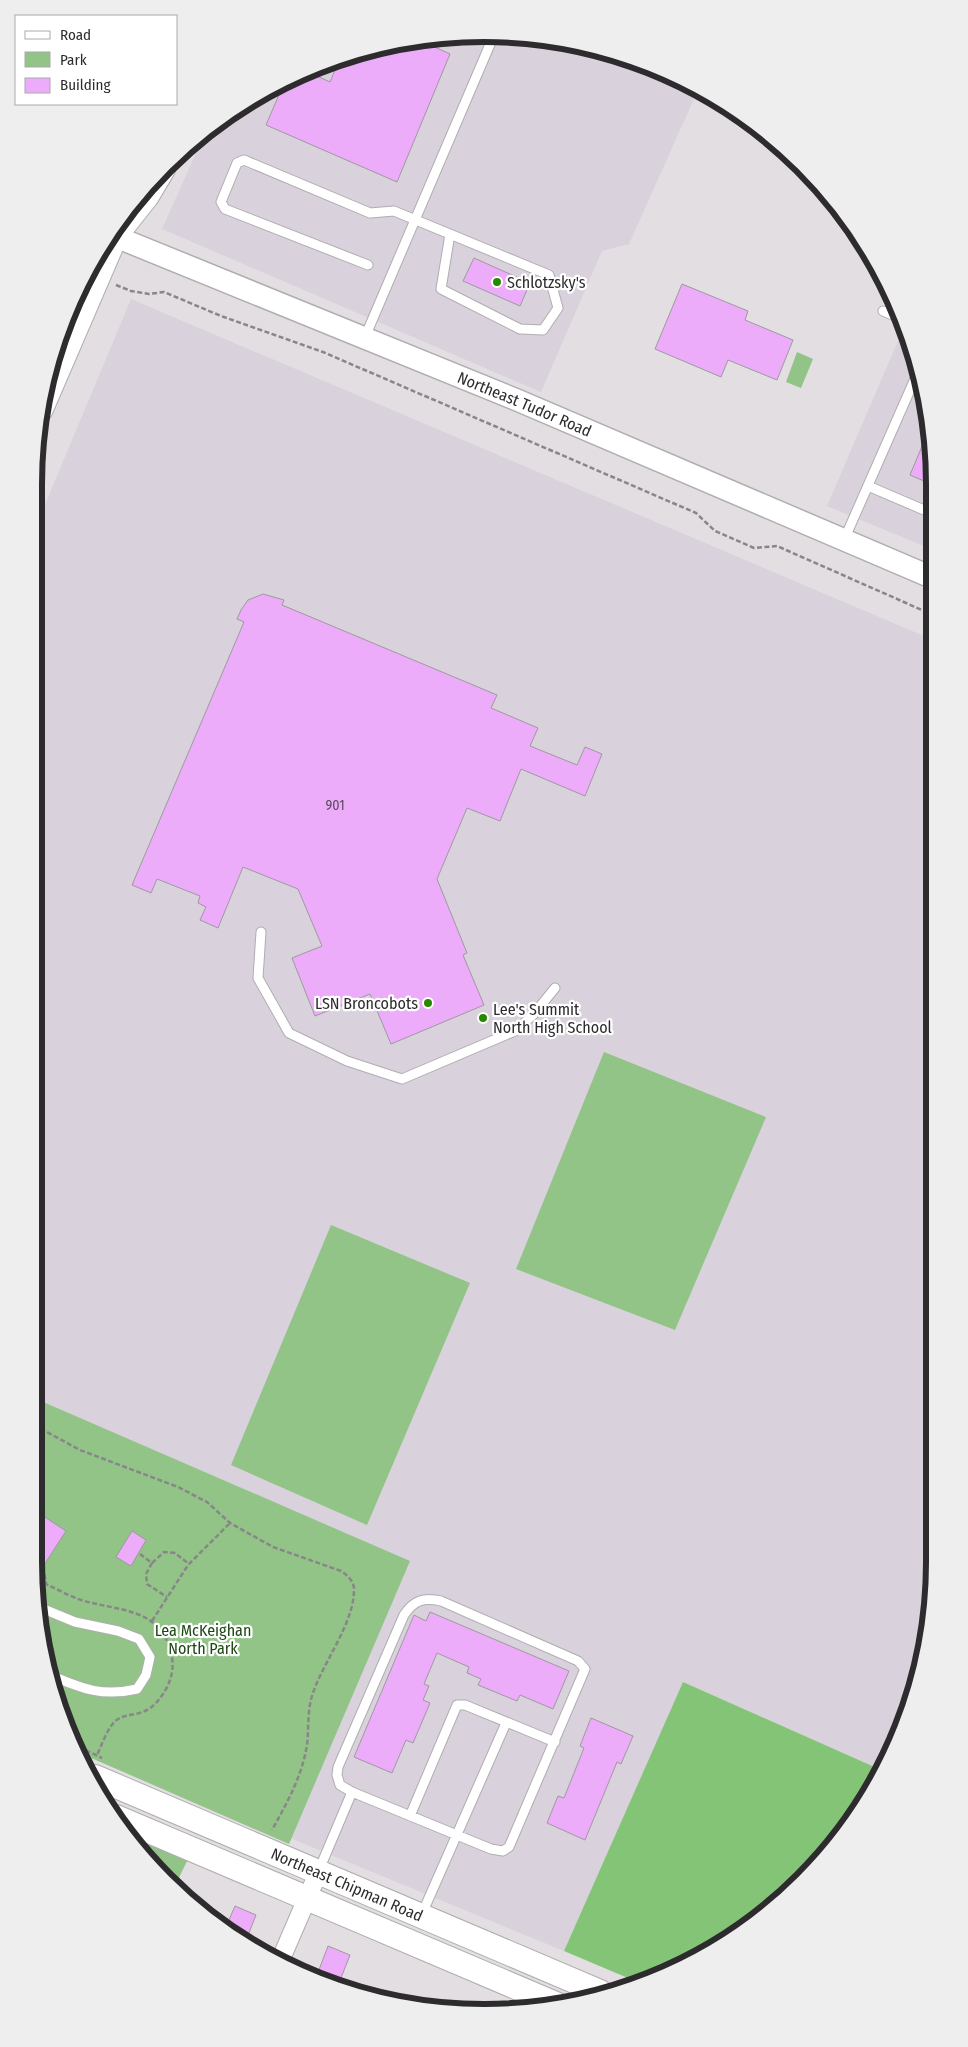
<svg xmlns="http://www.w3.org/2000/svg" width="968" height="2047" font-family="'Fira Sans Condensed',sans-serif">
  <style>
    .built { fill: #d9d1db }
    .green { fill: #91c486 }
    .forest { fill: #84c477 }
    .building { fill: #ecacfa; stroke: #9d9a9e }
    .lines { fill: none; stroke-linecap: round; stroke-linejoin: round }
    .service-casing { stroke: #b0adb1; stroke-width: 11 }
    .minor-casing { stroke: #b0adb1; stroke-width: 20 }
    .tertiary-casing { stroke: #b0adb1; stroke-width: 24 }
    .secondary-casing { stroke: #b0adb1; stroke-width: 26 }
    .path { stroke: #898689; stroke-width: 2.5; stroke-dasharray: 5 2.5; stroke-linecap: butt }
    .service { stroke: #fff; stroke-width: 9 }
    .minor { stroke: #fff; stroke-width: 18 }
    .tertiary { stroke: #fff; stroke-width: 21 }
    .secondary { stroke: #fff; stroke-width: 24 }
    .poi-dot { fill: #258a00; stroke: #fff; stroke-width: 2 }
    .labels { text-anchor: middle; stroke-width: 4.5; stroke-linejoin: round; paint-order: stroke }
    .number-label { font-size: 14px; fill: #5d4b60 }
    .poi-label { font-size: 16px; fill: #2d2b2d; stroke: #fff; text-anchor: start }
    .street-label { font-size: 16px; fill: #2d2b2d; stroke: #fff }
    .park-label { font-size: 16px; fill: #1d4714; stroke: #fff }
    .rim { fill: none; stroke: #2d2b2d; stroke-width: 6 }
  </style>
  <rect width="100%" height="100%" fill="#e2dee2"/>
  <path class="built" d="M484 34 572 42 657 68 697 92 629 244 602 251 541 392 162 229 205 133 234 109 312 68 396 42Z
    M131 299 931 639 934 1563 926 1651 900 1736 879 1769 683 1682 564 1951 290 1838 409 1561 34 1398V531Z
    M904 327 930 425 931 549 827 506Z"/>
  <path class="green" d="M797 352 813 359 801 388 786 382Z
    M604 1052 766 1117 675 1330 516 1269Z
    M331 1225 470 1283 367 1525 231 1465Z
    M34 1398 410 1561 289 1844 82 1754 58 1708 34 1563Z
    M927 1637 926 1651 900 1736 891 1750 884 1747Z
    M124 1832 188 1859 174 1888 127 1837Z"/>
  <path class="forest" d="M683 1682 879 1769 822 1860 758 1920 683 1967 635 1981 564 1951Z"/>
  <path class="building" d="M419 40 450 54 397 182 266 125 284 83 306 71 330 82 339 60 396 42Z
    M474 258 530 283 520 306 463 281Z
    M682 284 748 311 745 320 793 340 777 380 728 360 721 377 655 349Z
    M930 427 931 484 910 475Z
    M263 594 284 600 282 605 497 695 491 708 538 728 530 746 577 765 585 747 602 754 585 796 521 769 500 821 467 808 437 879 467 953 463 955 484 1005 391 1044 370 994 315 1016 292 958 322 946 298 889 243 867 218 928 200 920 206 907 198 903 200 896 157 879 151 893 132 885 244 622 237 619 241 610 248 600Z
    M34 1510 66 1531 44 1565 34 1558Z
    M132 1531 146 1540 131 1566 116 1557Z
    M430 1612 569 1671 553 1709 520 1695 517 1701 478 1685 481 1679 467 1673 469 1667 437 1653 424 1684 429 1686 423 1700 430 1703 413 1743 406 1740 392 1773 354 1757 414 1615 426 1621Z
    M591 1718 633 1736 621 1764 617 1762 585 1840 547 1823 558 1796 564 1798 584 1748 580 1746Z
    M235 1906 256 1915 245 1943 225 1929Z
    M328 1946 350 1955 339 1983 317 1975Z"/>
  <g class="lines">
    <defs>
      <path id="service" d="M368 265 225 209 221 202 237 163 244 160 370 213 394 211 549 275 558 308 543 330 520 329 441 289 450 234
        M883 311 902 319
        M365 337 494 35
        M868 486 931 513
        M844 540 917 374
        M261 932 258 978 289 1033 347 1061 402 1079 515 1031 533 1015 555 988
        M41 1608 75 1622 118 1631 139 1639 150 1657 146 1675 137 1689C103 1697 83 1689 52 1676
        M410 1816 457 1705H465L555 1742
        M319 1870 352 1792 340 1785 337 1775 338 1767 404 1615C414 1600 424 1597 441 1601L578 1661 585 1669 509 1847 503 1851 491 1849 352 1792
        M421 1916 506 1723"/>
      <path id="minor" d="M280 1961 318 1873"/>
      <g id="tertiary">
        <path id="s1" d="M109 234 517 400 931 577"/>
      </g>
      <g id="secondary">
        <path d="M116 235 147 196 163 169"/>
        <path d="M41 409 116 235 118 224"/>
        <path id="s2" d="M95 1777 600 1992"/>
        <path d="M116 1817 558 2005"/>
      </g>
    </defs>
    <use href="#service" class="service-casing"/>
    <use href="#minor" class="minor-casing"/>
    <use href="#tertiary" class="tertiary-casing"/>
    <use href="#secondary" class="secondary-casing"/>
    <path class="path" d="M116 285 131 291 149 294 164 292 221 316 323 352 696 513 715 531 754 548 777 546 931 614
      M34 1425 80 1450 178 1487 207 1502 230 1523 273 1547 341 1571C347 1575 353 1580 354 1588 355 1623 322 1663 312 1696 307 1712 309 1729 307 1745 302 1776 287 1803 272 1830
      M140 1554 152 1563 146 1574 147 1584 167 1597
      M152 1563 164 1552 175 1553 189 1564
      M34 1564 44 1572 46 1584C57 1589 69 1596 81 1600 121 1612 163 1607 172 1658 175 1674 167 1691 156 1703 143 1717 130 1712 118 1719 108 1725 102 1745 97 1755
      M152 1621 188 1565 230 1523
      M79 1747 102 1758
      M151 1863 159 1857"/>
    <use href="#service" class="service"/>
    <use href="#minor" class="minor"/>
    <use href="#tertiary" class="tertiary"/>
    <use href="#secondary" class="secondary"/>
  </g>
  <g class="poi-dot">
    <circle cx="497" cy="282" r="5"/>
    <circle cx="428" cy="1003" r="5"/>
    <circle cx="483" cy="1018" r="5"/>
  </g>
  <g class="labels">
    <g class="number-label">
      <text x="335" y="810">901</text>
    </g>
    <g class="poi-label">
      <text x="507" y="288">Schlotzsky's</text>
      <text x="418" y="1009" text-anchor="end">LSN Broncobots</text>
      <text x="493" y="1015">Lee's Summit<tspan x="493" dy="18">North High School</tspan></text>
    </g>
    <g class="street-label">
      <text dy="6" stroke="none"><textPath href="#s1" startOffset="449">Northeast Tudor Road</textPath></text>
      <text dy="6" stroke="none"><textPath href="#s2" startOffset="274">Northeast Chipman Road</textPath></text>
    </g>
    <g class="park-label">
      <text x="203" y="1636">Lea McKeighan<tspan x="203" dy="18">North Park</tspan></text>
    </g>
  </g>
  <path d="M0 0H968V2047H0ZM484 42H484A442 442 0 0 1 926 484V1562A442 442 0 0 1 484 2004H484A442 442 0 0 1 42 1562V484A442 442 0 0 1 484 42Z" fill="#eee" fill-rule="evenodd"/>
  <path class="rim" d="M484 42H484A442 442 0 0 1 926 484V1562A442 442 0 0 1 484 2004H484A442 442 0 0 1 42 1562V484A442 442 0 0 1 484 42Z"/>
  <rect x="15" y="15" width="162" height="90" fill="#ffffff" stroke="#abaaab"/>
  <rect x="25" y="31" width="25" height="8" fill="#ffffff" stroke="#abaaab"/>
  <text x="60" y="40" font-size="15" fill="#2d2b2d">Road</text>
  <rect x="25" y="52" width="25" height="15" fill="#91c486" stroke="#abaaab"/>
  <text x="60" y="65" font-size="15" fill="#2d2b2d">Park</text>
  <rect x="25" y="78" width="25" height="15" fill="#ecacfa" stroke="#abaaab"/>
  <text x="60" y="90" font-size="15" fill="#2d2b2d">Building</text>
</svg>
